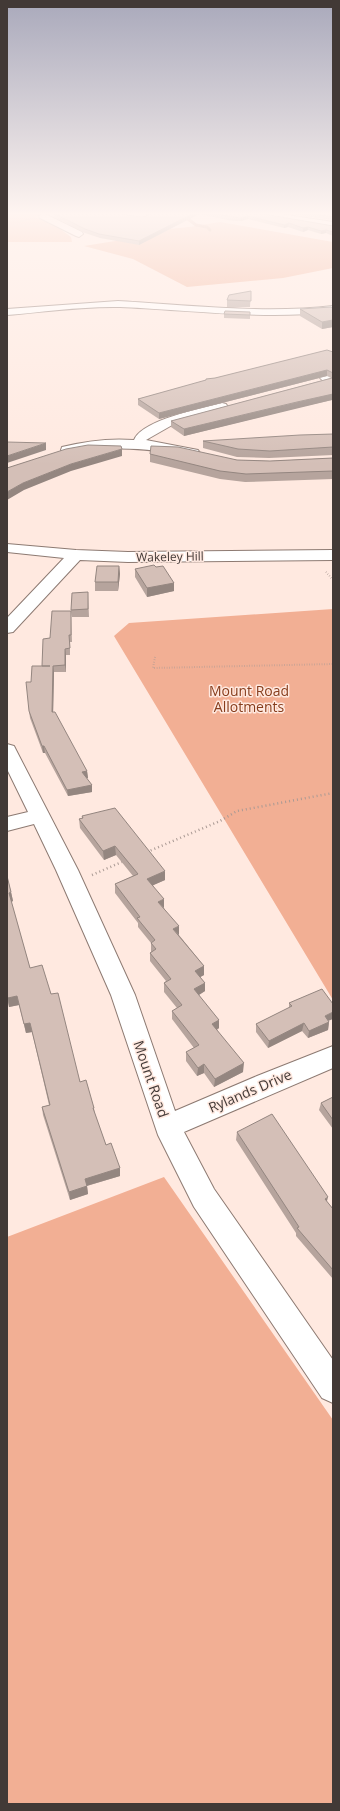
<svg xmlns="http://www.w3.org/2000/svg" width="340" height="1811" font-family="'Open Sans',sans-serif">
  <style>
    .green { fill: #f2af94 }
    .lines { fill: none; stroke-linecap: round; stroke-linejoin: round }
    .stream { stroke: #b87c64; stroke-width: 3 }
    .minor-casing { stroke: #8d7a72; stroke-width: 2 }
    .path-far2 { stroke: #aa9a94; stroke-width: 1; stroke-dasharray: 0.5 1.5; stroke-linecap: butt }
    .path-far1 { stroke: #aa9a94; stroke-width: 2; stroke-dasharray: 0.5 2; stroke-linecap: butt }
    .path { stroke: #aa9a94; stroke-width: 2.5; stroke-dasharray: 1 3; stroke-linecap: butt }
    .minor { fill: #fff; fill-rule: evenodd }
    .wall { fill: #b6a49d }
    .shaded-wall { fill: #948680 }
    .building { fill: #d4bfb7; stroke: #948680 }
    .labels { text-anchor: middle; stroke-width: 3; stroke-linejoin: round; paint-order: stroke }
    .far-street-label { font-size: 12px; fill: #423936; stroke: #ffe9e0 }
    .park-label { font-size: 14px; fill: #873d1c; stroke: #ffe9e0 }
    .street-label { font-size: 14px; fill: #423936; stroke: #ffe9e0 }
  </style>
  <rect width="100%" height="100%" fill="#ffe9e0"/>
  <path class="green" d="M7 212H55L34 217 49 221 71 237 72 242H7Z
    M220 222 333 242V268L283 278 187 287 133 259 84 246 140 237 168 229 189 227Z
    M333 609V1000L114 636 129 623Z
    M164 1177 333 1420V1804H7V1237Z"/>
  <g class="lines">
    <path class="stream" d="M188 219 196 225 207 227 210 230"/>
    <defs>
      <path id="minor" d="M117 212H129L147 215 148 217C142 222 122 217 117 212Z
        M248 212H267L333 222V228L252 214Z
        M43 213 82 232 83 234 79 237 76 236 40 218 39 216Z
        M118 301C190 305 261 314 333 306V312C261 320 191 310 120 307 82 306 44 312 7 315V309Z
        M323 371 327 372 333 378V385C325 383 322 381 317 374Z
        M222 403 226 404 228 407 226 410 174 424 146 440 198 450 200 453 198 456 193 457C150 448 110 445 67 454L62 453 61 450 62 447C86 441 110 438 134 440 142 420 202 408 222 403Z
        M7 544 76 550 128 552 333 550V560L128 562 80 560 13 632 7 633V618L64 558 7 552Z
        M7 744 14 746 16 750 78 870 135 995 175 1111 257 1076 333 1046V1068L184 1132 214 1189 333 1360V1403L322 1398 194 1207 158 1135 111 995 56 870 34 824 7 831V817L28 812 7 769Z"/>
    </defs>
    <use href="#minor" class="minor-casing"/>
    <path class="path-far2" d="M7 222H18L30 219"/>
    <path class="path-far1" d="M326 572 333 580
      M155 657 153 668 333 664"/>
    <path class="path" d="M147 852 220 821 237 811 333 793
      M92 875 124 861"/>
    <use href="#minor" class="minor"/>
  </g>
  <path class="wall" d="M137 212H252L333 226V236L326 233 321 234 308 230 303 232 288 227 284 228 248 219 241 221H233L199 214 139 245 100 238 85 233 54 217 53 213 127 215 142 217 148 215 147 214Z
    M276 212H333V220Z
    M251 291 250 307H227V300Z
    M333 308V327L322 329 300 316V309Z
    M250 312V319L224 318V314Z
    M333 352V400H332L296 408 184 436 171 427V421L331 378 327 376 159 419 138 405V399L215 378Z
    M333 434V455L269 458 237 457 203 448V441Z
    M150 454 237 460 270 461 333 458V479L245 482 220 479 150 462Z
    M119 566 120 574 118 591H95V582Z
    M156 567 174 583V591L147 597 135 577V569Z
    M88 592 89 617H72L71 610Z
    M71 611 72 642H70V655H66V672H54L53 712 87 771 88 778H87L92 792 68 796 45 753H43L30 718 29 711 31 682 42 666 50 638Z
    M82 816 165 880 153 885 164 908 179 935 204 966V975L200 977 205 983V991L199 995 219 1028 217 1030 243 1072 214 1087 204 1073 197 1076 186 1061V1052L194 1048 172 1019V1011L177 1008 164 992V983L166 981 150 961V953L151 952V943L138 927V923L115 893V884L133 876 116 855 104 860 80 828 79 819 82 818Z
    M7 876 11 892 13 901 11 902 30 968 51 994 80 1082 94 1108 95 1115 106 1145 120 1176 87 1186 88 1194 70 1200 43 1115 42 1107 49 1105 32 1032 26 1033 19 1005 9 1007 7 998Z
    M289 1003 329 1022 328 1030 308 1038 302 1031 268 1048 256 1032V1024L289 1008Z
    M333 1097V1129L319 1110 321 1103Z
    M237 1132 327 1202 333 1209V1279L296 1236V1233L236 1140Z"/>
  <path class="shaded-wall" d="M196 212H199V214L139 245V241Z
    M248 216V219L241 221V218Z
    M289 223 288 227 284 228V225Z
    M308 227V230L303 232V228Z
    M326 230V233L321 234V231Z
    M333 320V327L322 329V322Z
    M327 370V376L159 419V413Z
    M332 394V400L184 436V429Z
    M46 443V450L7 463V456Z
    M122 449V456L71 471 24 490 7 500V492L23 483 71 464Z
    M119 566 120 574 118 591V582Z
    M174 583V591L147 597V588Z
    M65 649 66 655V672L65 665Z
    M53 666 54 672 53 719 52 712Z
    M42 746H44L45 753H43Z
    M87 771 88 778 83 779 82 772Z
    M92 785V792L68 796 67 790Z
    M115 846 116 855 104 860 103 851Z
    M165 871V880L147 888V879Z
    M11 892 13 901 11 902 9 893Z
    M164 899V908L158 902Z
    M179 926V935L173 929Z
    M204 966V975L195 980V971Z
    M205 983V991L194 998V989Z
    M17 996 19 1005 9 1007 8 998Z
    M333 1012V1019L323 1023 325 1016Z
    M219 1020V1028L212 1032V1024Z
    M329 1022 328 1030 308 1038 309 1031Z
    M30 1023 32 1032 26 1033 24 1024Z
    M304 1023 302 1031 268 1048 269 1041Z
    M244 1063 243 1072 214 1087 215 1079Z
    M204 1064V1073L197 1076 198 1068Z
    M120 1168V1176L86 1186 85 1179Z
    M87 1186 88 1194 70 1200 69 1192Z
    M328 1197 326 1205 325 1199Z"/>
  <path class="building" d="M60 212H119L127 215 142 217 149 215V212H196L139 241 99 234 85 229 53 213Z
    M207 212H252L333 226V232L326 230 321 231 308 227 303 228 289 223 284 225 248 216 241 218 233 217Z
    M300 212H333V217Z
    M251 291V301L227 300 229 295Z
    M331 307 333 308V320L322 322 300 309Z
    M225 311 250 312V315L224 314Z
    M327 350 333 352V373L327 370 159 413 138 399 206 380V379L215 378Z
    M333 376V394L297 402 184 429 171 421 332 378Z
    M333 434V447L270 451 238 449 203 441 300 435Z
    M7 442 46 443 7 456Z
    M88 445 121 446 122 449 71 464 23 483 7 492V468L66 449Z
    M151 446 178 447 237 460 270 461 333 458V471L246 474 220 471 150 454Z
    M154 565 156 567 163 566 174 583 147 588 135 569Z
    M97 566H119L118 582H95Z
    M88 592V609L71 610 72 593Z
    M52 611H71V635H69L70 648 65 649V665L53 666 52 712H55L87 771 82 772 92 785 67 790 44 746H42L29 711 26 682H31L32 666H50H42L43 639 50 638Z
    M115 808 165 871 147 879 164 899 158 902 179 926 173 929 204 966 195 971 205 983 194 989 219 1020 212 1024 244 1063 215 1079 204 1064 198 1068 186 1052 199 1045 172 1011 182 1005 164 983 171 979 150 953 156 949 151 943 155 940 137 918 140 917 115 884 138 874 115 846 103 851 79 819 83 818 82 816Z
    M7 876 11 892 9 893 30 968 42 965 51 994 58 993 80 1082 86 1080 94 1108H93L106 1145 111 1143 120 1168 85 1179 87 1186 69 1192 42 1107 50 1105 30 1023 24 1024 17 996 8 998 7 996Z
    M322 989 333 1004V1012L325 1016 329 1022 309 1031 304 1023 269 1041 256 1024 292 1006 289 1003Z
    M333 1097V1120L321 1103Z
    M272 1114 328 1197 325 1199 333 1209V1270L297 1228 299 1227 237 1132Z"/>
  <linearGradient id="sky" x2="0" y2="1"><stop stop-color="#a9a9bb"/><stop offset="0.46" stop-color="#fff5f1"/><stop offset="1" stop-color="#fff5f1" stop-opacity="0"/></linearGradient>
  <rect width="340" height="465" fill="url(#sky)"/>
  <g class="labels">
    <g class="far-street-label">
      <text transform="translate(170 557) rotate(-1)" y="4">Wakeley Hill</text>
    </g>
    <g class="park-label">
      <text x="249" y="696">Mount Road<tspan x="249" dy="16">Allotments</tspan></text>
    </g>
    <g class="street-label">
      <text transform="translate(151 1079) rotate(71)" y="5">Mount Road</text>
      <text transform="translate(250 1091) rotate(-23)" y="5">Rylands Drive</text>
    </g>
  </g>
  <rect width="340" height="1811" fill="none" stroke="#423936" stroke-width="16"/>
</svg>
